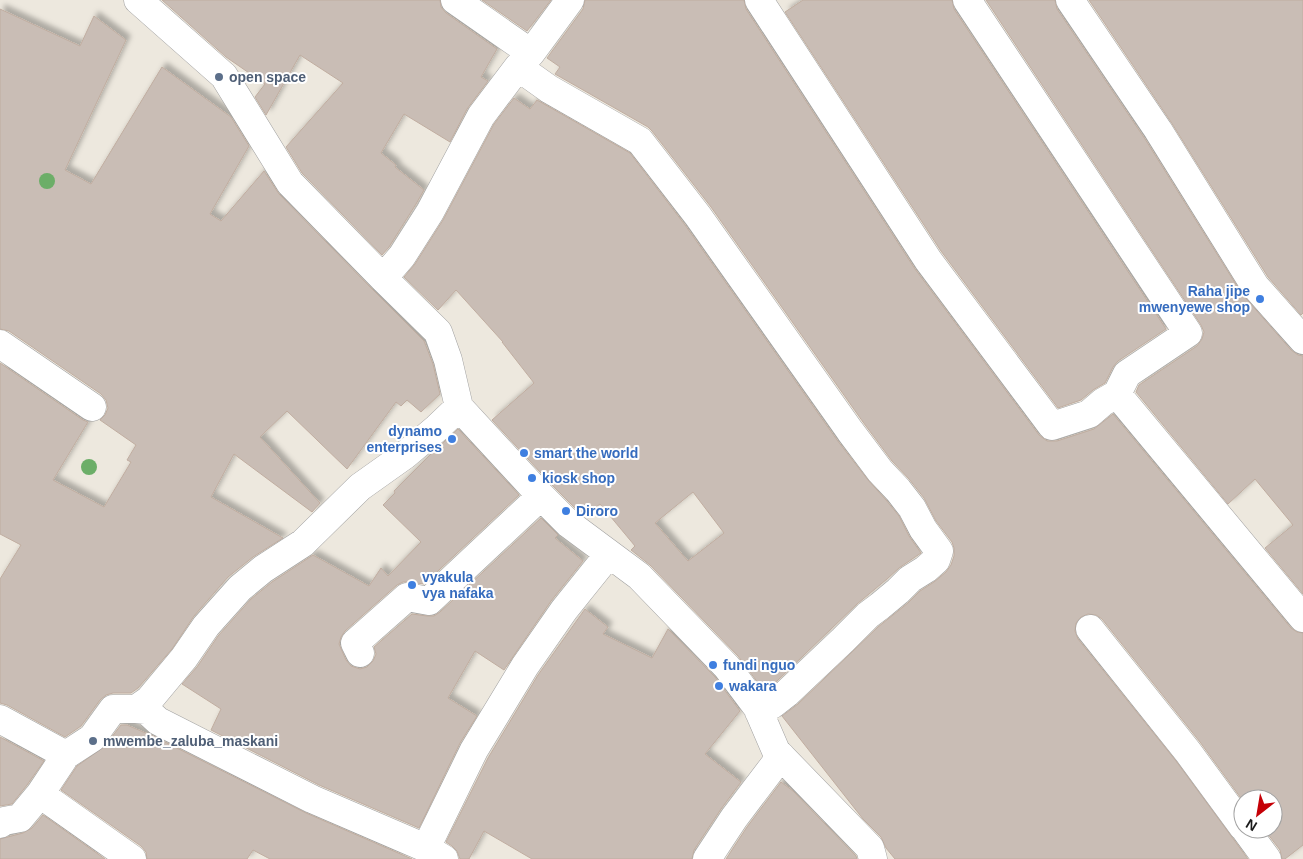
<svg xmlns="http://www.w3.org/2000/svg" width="1303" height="859" font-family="Helvetica,sans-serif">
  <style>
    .building { fill: #c9bdb5; stroke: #c0ada0; fill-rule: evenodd; filter: url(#shadow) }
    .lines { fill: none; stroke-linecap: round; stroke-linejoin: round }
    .minor-casing { stroke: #a1a1a1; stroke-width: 29 }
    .minor { stroke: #fff; stroke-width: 28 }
    .tree { fill: #6cae68 }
    .service-dot { fill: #5c6f8a; stroke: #fff; stroke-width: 2 }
    .shop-dot { fill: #3f7fe0; stroke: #fff; stroke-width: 2 }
    .labels { text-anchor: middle; stroke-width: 4; stroke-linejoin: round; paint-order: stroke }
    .service-label { font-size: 14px; font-weight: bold; fill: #4e5e75; stroke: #fff; text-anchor: start }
    .shop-label { font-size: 14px; font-weight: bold; fill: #366cbe; stroke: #fff; text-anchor: start }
  </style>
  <defs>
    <filter id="shadow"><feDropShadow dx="4.5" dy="-4.5" stdDeviation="2.5" flood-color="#0004"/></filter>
  </defs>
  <rect width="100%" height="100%" fill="#ede8de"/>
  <path class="building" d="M162 0H440L441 7 446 13 497 49 481 77 488 81 467 109 450 142 404 114 381 153 396 165 395 167 424 190 416 204 389 247 382 255 302 173 286 147 343 83 300 55 266 115 255 97 265 84 226 57Z
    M482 0H551L527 31Z
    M585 0H744L746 9 915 269 1039 435 1047 441H1057L1094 429 1113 414 1291 628 1297 632 1303 633V845L1285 859H1282L1280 850 1264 829H1273V799H1243V801L1200 742 1102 619 1096 615 1088 614 1081 617 1076 623 1075 631 1078 639 1176 761 1248 859H895L886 848 881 837 863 819 782 716 798 704 878 627 908 603 920 591 934 582 946 572 951 565 954 556V548L952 542 936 521 924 498 909 479 892 461 863 422 711 207 652 131 648 127 555 74 560 67 547 58 583 9Z
    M803 0H952L954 9 1166 329 1118 361 1113 367 1105 383 1093 390 1081 400 1058 408 941 251 785 12Z
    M986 0H1055L1057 9 1145 139 1242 294 1291 350 1298 355 1303 356V594L1265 548 1293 525 1255 479 1228 504 1136 392 1139 385 1197 346 1202 339 1204 332 1201 325Z
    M1089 0H1303V313L1301 315 1268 277 1171 122Z
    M0 9 80 46 94 16 126 40 65 170 91 184 162 67 231 117 249 146 210 214 221 221 264 171 279 194 372 289 424 341 433 364 440 394 421 412 407 400 401 406 396 402 347 469 287 411 260 437 320 503 312 512 234 454 211 497 283 538 253 557 228 577 194 616 172 649 138 688 131 693H113L106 695 100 700 81 726 65 737 7 705 0 703V579L21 545 0 534V363L83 420 88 422 53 480 104 507 131 462 127 460 136 445 100 420 105 415 108 408 106 400 101 394 9 331 0 329Z
    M514 98 530 109 537 100 630 153 685 225 837 440 868 480 886 500 899 516 909 536 921 553 899 568 887 579 857 604 777 681 764 691 738 656 650 565 631 550 635 546 600 504 584 516 579 512 552 485 492 420 534 383 502 342H503L456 290 438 310 404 277 415 264 443 220 494 124ZM693 492 724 533 688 561 655 523Z
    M458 429 519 495 424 584 409 582H403L397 585 345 631 341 637 339 644 346 660 351 666 360 669 367 667 373 661 376 654 374 647 412 614 427 616H434L440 612 541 518 558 535 555 538 583 561 551 601 504 670 475 651 448 698 477 716 460 743 419 828 319 785 211 730 221 709 182 684 197 667 218 636 251 599 272 582 313 555 369 586 381 568 388 576 421 542 383 505 395 493 394 491 431 454Z
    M585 609 608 627 603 634 652 658 668 629 715 677 740 711 705 754 741 782 721 809 694 850 692 859H532L484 831 469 859H460L457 851 452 846 446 842 488 758 538 675Z
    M121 725H127L155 737 306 813 412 859H270L253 850 247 859H147L146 852 141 846 61 790 77 766 104 747Z
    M0 737 44 761 27 785 12 804 0 806Z
    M781 782 793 791 856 856 857 859H726L747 827Z
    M43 815 105 859H0V839L23 833 32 828Z"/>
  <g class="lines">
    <defs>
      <path id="minor" d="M138 0 224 76 290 183 383 278 438 332 448 360 459 407 541 496 569 524 639 576 727 667 757 707 776 751 870 848 873 859
        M455 0 531 53 570 0
        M759 0 928 260 1052 426 1089 414 1103 402 1117 394 1303 618
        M967 0 1188 333 1127 374 1117 394
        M1070 0 1118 71 1158 130 1255 286 1303 340
        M518 67 549 89 640 141 698 216 850 431 880 471 898 490 912 508 923 529 939 551 936 560 926 569 910 579 898 591 880 606 868 615 843 640 787 693 773 704 759 712
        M383 278 402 256 430 212 481 116 518 67 531 53
        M0 344 92 407
        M1090 629 1188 752 1243 827
        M360 653 355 643 407 597 429 601 541 496
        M136 709 149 700 184 658 206 626 240 588 263 569 303 543 360 487 405 455 437 428 459 407
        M0 719 66 755
        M40 794 132 859
        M0 824 4 821 20 818 40 794 66 755 92 738 113 709H136L146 710 158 721 312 799 426 848 444 859
        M1245 829 1267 859
        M426 848 474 750 525 666 564 610 609 554
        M707 859 734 818 781 756"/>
    </defs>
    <use href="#minor" class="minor-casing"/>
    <use href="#minor" class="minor"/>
  </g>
  <g class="tree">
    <circle cx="47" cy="181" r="8"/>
    <circle cx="89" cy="467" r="8"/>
  </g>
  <g class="service-dot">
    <circle cx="219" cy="77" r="5"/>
    <circle cx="93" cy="741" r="5"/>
  </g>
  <g class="shop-dot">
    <circle cx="1260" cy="299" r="5"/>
    <circle cx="452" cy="439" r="5"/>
    <circle cx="524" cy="453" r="5"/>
    <circle cx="532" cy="478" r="5"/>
    <circle cx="566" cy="511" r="5"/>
    <circle cx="412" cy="585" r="5"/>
    <circle cx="713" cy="665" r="5"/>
    <circle cx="719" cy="686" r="5"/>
  </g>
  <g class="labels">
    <g class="service-label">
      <text x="229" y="82">open space</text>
      <text x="103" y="746">mwembe_zaluba_maskani</text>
    </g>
    <g class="shop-label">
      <text x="1250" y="296" text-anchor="end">Raha jipe<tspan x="1250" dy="16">mwenyewe shop</tspan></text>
      <text x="442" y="436" text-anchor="end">dynamo<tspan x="442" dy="16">enterprises</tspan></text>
      <text x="534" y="458">smart the world</text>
      <text x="542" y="483">kiosk shop</text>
      <text x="576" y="516">Diroro</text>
      <text x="422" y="582">vyakula<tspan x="422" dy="16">vya nafaka</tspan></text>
      <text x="723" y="670">fundi nguo</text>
      <text x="729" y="691">wakara</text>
    </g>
  </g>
  <g transform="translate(1258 814) rotate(211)"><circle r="24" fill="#ffffff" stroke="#a3a3a3"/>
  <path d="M0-4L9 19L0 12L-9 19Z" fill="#c50007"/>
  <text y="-8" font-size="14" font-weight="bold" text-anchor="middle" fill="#1a1a1a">N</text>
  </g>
</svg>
